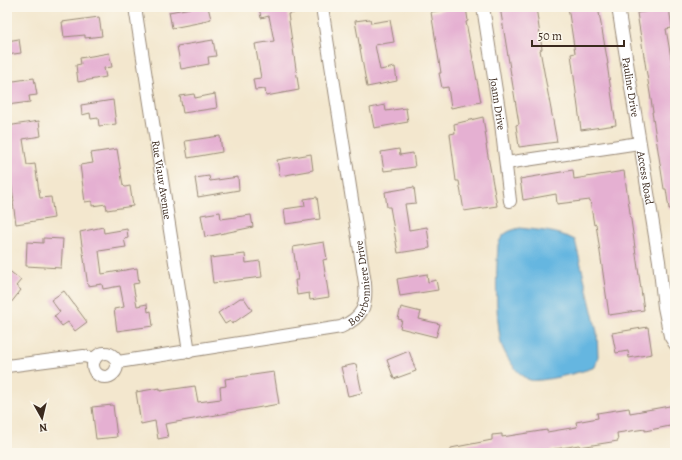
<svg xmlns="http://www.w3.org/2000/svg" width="682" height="460" font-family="Alegreya,serif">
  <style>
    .water { fill: #65b6e0; stroke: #50707f }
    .building { fill: #e5b0d2 }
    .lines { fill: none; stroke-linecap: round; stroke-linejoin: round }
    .street-casing { stroke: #978876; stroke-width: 14 }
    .street { stroke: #fff; stroke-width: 12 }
    .labels { text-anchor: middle; stroke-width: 3.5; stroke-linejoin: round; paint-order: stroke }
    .street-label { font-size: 11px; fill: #3b2a1e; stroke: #fbf7ec }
  </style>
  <rect width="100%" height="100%" fill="#fbf7ec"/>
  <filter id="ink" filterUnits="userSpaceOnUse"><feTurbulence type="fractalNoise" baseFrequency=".025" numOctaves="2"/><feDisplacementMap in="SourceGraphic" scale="8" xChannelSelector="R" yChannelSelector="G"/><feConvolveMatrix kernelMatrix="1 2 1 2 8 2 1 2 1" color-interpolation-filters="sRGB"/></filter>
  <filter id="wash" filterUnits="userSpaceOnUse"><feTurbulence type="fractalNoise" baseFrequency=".012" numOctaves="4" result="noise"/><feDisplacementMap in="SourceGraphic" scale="16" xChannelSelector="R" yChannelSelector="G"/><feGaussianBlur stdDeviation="0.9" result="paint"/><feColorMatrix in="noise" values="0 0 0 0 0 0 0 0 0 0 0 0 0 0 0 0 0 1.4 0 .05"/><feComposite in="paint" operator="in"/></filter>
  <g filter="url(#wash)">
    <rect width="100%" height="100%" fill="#f3e7ce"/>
    <path class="water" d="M520 228C541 231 555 230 575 240L597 332 598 357 595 367C586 371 539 383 530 380 518 377 504 354 501 343 495 311 496 277 498 245 502 233 508 231 520 228Z"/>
    <g id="blocks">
      <path class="building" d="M196 7H208L211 19 203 21V22L172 28 169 12Z
        M259 7H294V13L288 14 299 90 266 96 265 89 255 90 253 79 261 78 255 44 274 41 269 16 261 18Z
        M460 7H466L468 21 466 22 481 102 451 108 448 87 442 88 439 73H441L431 12Z
        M500 7H536L542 49 540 50 557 142 519 147 516 125 519 124Z
        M568 7H598L608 64H607L616 125 581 130 571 54 575 53Z
        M669 8 672 28 666 29 675 81V208L669 209 666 189H664L652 112H653L637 13Z
        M99 17 102 36 85 38V35L64 37 62 22Z
        M370 19 371 23 390 20 394 42 375 45 380 70 395 67 397 81 367 87 355 21Z
        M19 39 21 53 7 55V41Z
        M213 40 216 56 208 57 209 64 181 69 177 46Z
        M109 53 112 67 104 68 106 77 78 82 76 65 81 64 80 58Z
        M34 78 37 95 29 96 30 102 7 105V82Z
        M194 94 195 98 215 94 217 108 183 113 180 96Z
        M113 100 116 124 99 126 98 118 91 119 90 113 82 115 81 105Z
        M385 105 386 111 406 108 408 122 374 128 370 108Z
        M483 117 487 145H486L497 206 464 211 459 181H456L450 134 455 133 454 124Z
        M39 121 41 136 23 139 27 165 35 164 40 198 51 197 54 218 16 224 13 202H14L7 152V126Z
        M220 136 222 152 188 158 185 141Z
        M117 149 123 185 125 187 130 186 133 206 107 210 106 204 92 206V201L85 202 80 165 93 163 91 153Z
        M399 149 400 155 413 153 415 167 384 171 381 152Z
        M311 154 313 170 280 176 277 160Z
        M573 170 574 179 624 171 644 310 609 315 596 224 594 225 590 200 557 204 556 194 523 200 520 179Z
        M209 176 210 181 238 177 239 190 198 197 195 178Z
        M414 187 416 203 405 204 409 230 427 227 430 248 398 253 390 207H387L385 192Z
        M317 197 320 219 286 224 284 209 305 206 304 199Z
        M220 212 221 219 251 215 253 227 205 237 201 215Z
        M103 227 104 233 127 229 128 238 124 239 126 247 99 251 102 274 137 268 139 283 133 284 137 306 147 304 148 312 151 311 153 326 117 331 114 309 124 307 120 286 103 289 102 284 88 286 80 232Z
        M43 238 63 239 61 268 26 266 27 242 43 243Z
        M324 242 327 259 323 260 329 297 310 300 309 293 297 295 295 280H298L293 247Z
        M245 254 246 263 260 261 262 277 213 283 210 258Z
        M7 269 21 280 16 286 21 290 7 308Z
        M427 274 428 282 436 280 438 290 400 296 397 279Z
        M64 291 87 322 75 331 68 322 62 326 54 316 60 312 51 300Z
        M240 298H244L252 310 232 324 230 321 225 324 218 313Z
        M401 307 421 312 419 319 440 324 436 337 400 328 402 320 398 319Z
        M648 327 652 354 629 358 628 351 616 353 612 333Z
        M409 351 416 371 394 379 387 360Z
        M356 364 362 393 348 396 341 367Z
        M274 372 279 404 165 424 168 437 158 439 155 421 141 424 136 392 160 388V391L195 386 198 402 221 399 220 387 226 386 225 379Z
        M113 405 117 437 96 439 92 407Z
        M675 405V425L645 431V429L617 433 618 441 580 447 579 445 550 450 551 452 545 453H451V448L492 440V435L502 434V437L547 430V432L577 427 576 422 598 418 597 413 629 408 630 413Z"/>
    </g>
  </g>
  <g filter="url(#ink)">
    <use href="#blocks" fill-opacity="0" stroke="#978876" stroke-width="1"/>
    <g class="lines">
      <defs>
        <g id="street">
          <path id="s1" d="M135 7 189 352"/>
          <path id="s2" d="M483 7 501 123 510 201"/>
          <path id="s3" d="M618 7 659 261 664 307 670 336 675 344"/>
          <path d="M506 163 639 143"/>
          <circle cx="105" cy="365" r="12"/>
          <path id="s4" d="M118 362 341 327C363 317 367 307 365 283L322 7"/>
          <path d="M7 366 84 356 95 359"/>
        </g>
      </defs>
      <use href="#street" class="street-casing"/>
      <use href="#street" class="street"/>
    </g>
  </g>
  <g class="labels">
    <g class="street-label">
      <text dy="4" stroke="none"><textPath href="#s3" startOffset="81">Pauline Drive</textPath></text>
      <text dy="4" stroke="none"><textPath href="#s2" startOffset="98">Joann Drive</textPath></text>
      <text dy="4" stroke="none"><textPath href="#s3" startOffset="173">Access Road</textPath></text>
      <text dy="4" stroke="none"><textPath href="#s1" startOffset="175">Rue Viauv Avenue</textPath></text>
      <text dy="4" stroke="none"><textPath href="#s4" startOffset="279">Bourbonniere Drive</textPath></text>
    </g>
  </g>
  <rect width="682" height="460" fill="none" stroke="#fbf7ec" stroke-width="24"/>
  <g transform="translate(42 418) rotate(172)" stroke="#fbf7ec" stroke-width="3" paint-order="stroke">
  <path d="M0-3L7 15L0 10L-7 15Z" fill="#3b2a1e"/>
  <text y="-6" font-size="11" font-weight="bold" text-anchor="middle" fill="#3b2a1e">N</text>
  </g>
  <path d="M532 40v6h92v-6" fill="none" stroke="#3b2a1e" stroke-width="2"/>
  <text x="538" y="40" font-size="12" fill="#3b2a1e" stroke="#fbf7ec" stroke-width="3" paint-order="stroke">50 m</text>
</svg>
